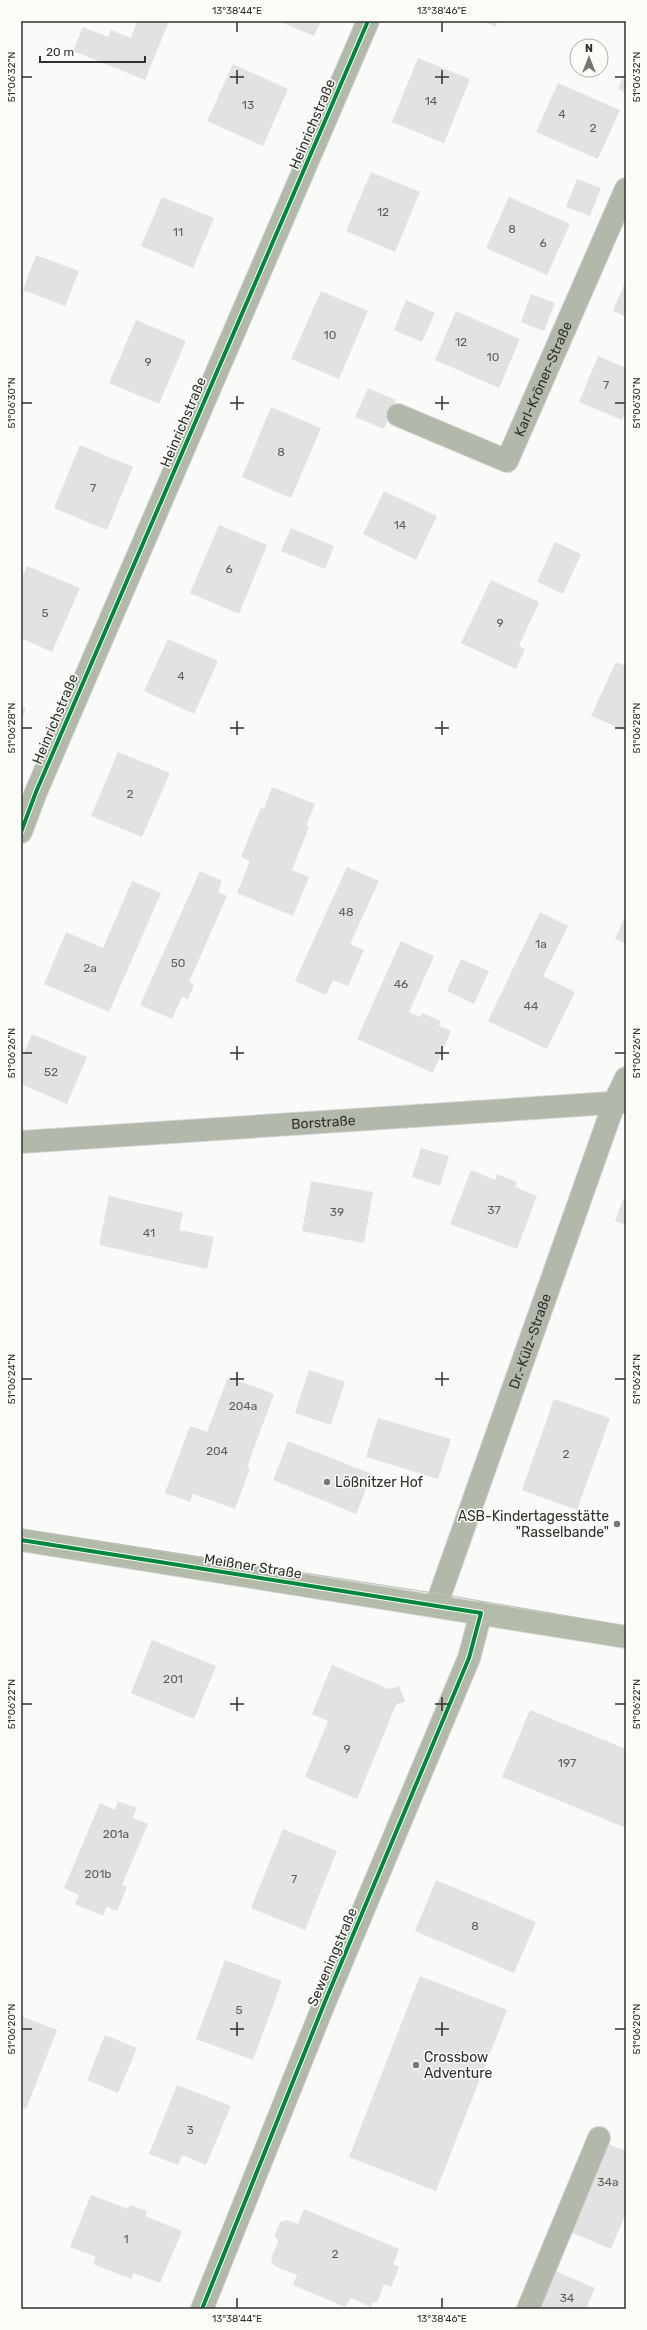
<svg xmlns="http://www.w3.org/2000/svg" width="647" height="2330" font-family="Rubik,sans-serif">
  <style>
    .building { fill: #e1e2e1 }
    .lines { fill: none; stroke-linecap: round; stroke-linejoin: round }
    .minor-casing { stroke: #d5d6d5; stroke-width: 24 }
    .major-casing { stroke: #d5d6d5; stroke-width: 24 }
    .minor { stroke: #b2b8aa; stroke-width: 22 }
    .major { stroke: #b2baa8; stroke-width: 22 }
    .tram { stroke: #bbbfb7; stroke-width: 1 }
    .cycleway-casing { stroke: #f9fcf7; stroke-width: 6 }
    .cycleway { stroke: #00873e; stroke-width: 4 }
    .ticks { fill: none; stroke: #30312f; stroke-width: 1.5 }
    .poi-dot { fill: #767875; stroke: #f9fcf7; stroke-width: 1.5 }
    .labels { text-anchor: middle; stroke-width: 3; stroke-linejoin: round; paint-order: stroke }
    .number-label { font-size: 12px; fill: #5e5f5d }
    .street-label { font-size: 14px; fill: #30312f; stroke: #f9fcf7 }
    .poi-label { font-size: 14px; fill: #30312f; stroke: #f9fcf7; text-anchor: start }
    .neatline { fill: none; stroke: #30312f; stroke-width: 1.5 }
    .ticks-label { font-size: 10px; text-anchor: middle; fill: #30312f }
  </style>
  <rect width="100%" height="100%" fill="#f9fbf8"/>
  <path class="building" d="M137 21H169L145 80 73 51 83 27 108 37 111 30 131 38Z
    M278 21H321L314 36Z
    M482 21H498L496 27Z
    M418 58 470 79 444 143 392 122Z
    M233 64 288 89 263 146 207 121Z
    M626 69V93L618 89Z
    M558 83 620 110 598 159 536 132Z
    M371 172 420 192 395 252 346 231Z
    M577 179 601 188 590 216 566 207Z
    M162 197 214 218 193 268 141 246Z
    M509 197 570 224 547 275 486 248Z
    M36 255 79 271 65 306 23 290Z
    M626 280V317L613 311Z
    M321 291 368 311 339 379 291 359Z
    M531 294 555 303 544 331 521 322Z
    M406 300 435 313 422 342 394 330Z
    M456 311 520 339 499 388 435 360Z
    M136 320 186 341 159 404 109 383Z
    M598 356 626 368V410L622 420 579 402Z
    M368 388 396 400 384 429 355 417Z
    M271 407 321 428 291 498 242 477Z
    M80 445 133 467 107 530 54 508Z
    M384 491 437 516 416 560 363 534Z
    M219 525 267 545 239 614 190 593Z
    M291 528 334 546 325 569 281 551Z
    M555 542 581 554 563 594 537 582Z
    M27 566 80 588 52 652 21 638V580Z
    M491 580 539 602 519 646 525 649 516 669 461 643Z
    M168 639 218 661 194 714 144 691Z
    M616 662 626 666V731L591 716Z
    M21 706 26 708 21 720Z
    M118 752 170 773 142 837 91 816Z
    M272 787 315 804 306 826 309 827 292 870 309 877 293 916 237 893 250 861 241 857 261 807 264 809Z
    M347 867 379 881 350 944 364 950 348 986 333 980 326 995 295 981Z
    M200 871 222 881 218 892 227 896 189 982 194 985 188 999 182 997 172 1019 140 1005Z
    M132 881 161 893 109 1012 44 984 66 932 103 948Z
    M540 912 568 926 543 976 575 992 547 1049 488 1021Z
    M626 914V944L615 939Z
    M401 941 434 956 409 1012 420 1017 422 1013 441 1021 439 1026 451 1031 433 1073 357 1039Z
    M461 959 489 971 474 1004 447 991Z
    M32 1034 87 1057 67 1104 21 1084V1060Z
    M421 1148 449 1156 440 1186 412 1177Z
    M471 1170 495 1180 497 1174 517 1182 515 1187 537 1196 517 1249 450 1224Z
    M311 1181 373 1192 364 1243 302 1231Z
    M626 1192V1225L615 1221Z
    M109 1196 183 1213 179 1230 214 1237 207 1269 99 1245Z
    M309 1370 345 1382 331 1425 295 1413Z
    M228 1377 274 1394 247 1467 250 1469 235 1509 193 1494 190 1502 165 1493 190 1426 207 1432Z
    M554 1399 610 1418 577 1510 522 1490Z
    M378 1418 451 1439 438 1479 366 1457Z
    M288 1441 372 1474 356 1514 273 1480Z
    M152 1640 216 1666 194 1719 131 1693Z
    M332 1665 389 1689 399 1686 405 1701 396 1705 357 1799 305 1777 328 1721 312 1714Z
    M530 1710 626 1749V1828L502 1777Z
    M118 1801 137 1808 133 1818 148 1824 122 1885 127 1887 117 1911 107 1907 103 1916 75 1904 79 1895 64 1888 100 1803 115 1810Z
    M283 1829 337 1851 305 1930 251 1908Z
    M436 1880 536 1922 514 1973 415 1931Z
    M225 1960 282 1981 253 2060 196 2039Z
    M420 1976 507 2010 436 2191 349 2157Z
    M21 2016 57 2030 26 2109 21 2107Z
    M105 2035 137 2048 118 2093 87 2080Z
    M177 2085 231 2106 206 2165 182 2155 178 2165 149 2154Z
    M606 2143 626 2151V2213L611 2249 570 2232Z
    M91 2195 128 2209 130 2205 147 2211 145 2216 182 2231 160 2283 134 2273 131 2279 93 2264 96 2257 70 2247Z
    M304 2209 399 2249 393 2264 399 2267 391 2287 384 2284 377 2303 373 2302 371 2307 351 2298 345 2307 293 2285 297 2275 274 2266 271 2259 278 2242 275 2235 280 2222 287 2220 298 2224Z
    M555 2271 595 2288 586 2309H539Z"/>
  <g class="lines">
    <defs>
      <g id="minor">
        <path id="s1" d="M398 415 507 461 626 189"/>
        <path d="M21 832 36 792 368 21"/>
        <path id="s2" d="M21 1142 626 1102"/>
        <path id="s3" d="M436 1606 615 1101 626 1078"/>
        <path d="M202 2309 324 2004 469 1658 481 1613"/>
        <path d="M528 2309 599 2138"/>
      </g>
      <path id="major" d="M21 1540 626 1637"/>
    </defs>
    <use href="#minor" class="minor-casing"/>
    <use href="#major" class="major-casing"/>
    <use href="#minor" class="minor"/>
    <use href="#major" class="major"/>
    <path class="tram" d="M21 1529 440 1594 626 1626
      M21 1549 626 1645"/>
    <defs>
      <path id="cycleway" d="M21 832 36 792 368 21
        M21 1540 481 1613 469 1658 324 2004 202 2309"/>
    </defs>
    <use href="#cycleway" class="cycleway-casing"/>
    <use href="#cycleway" class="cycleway"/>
  </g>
  <path class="ticks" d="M237 22V32M442 22V32M237 70V84M442 70V84M22 77H32M230 77H244M435 77H449M615 77H625M237 396V410M442 396V410M22 403H32M230 403H244M435 403H449M615 403H625M237 721V735M442 721V735M22 728H32M230 728H244M435 728H449M615 728H625M237 1046V1060M442 1046V1060M22 1053H32M230 1053H244M435 1053H449M615 1053H625M237 1372V1386M442 1372V1386M22 1379H32M230 1379H244M435 1379H449M615 1379H625M237 1697V1711M442 1697V1711M22 1704H32M230 1704H244M435 1704H449M615 1704H625M237 2022V2036M442 2022V2036M22 2029H32M230 2029H244M435 2029H449M615 2029H625M237 2298V2308M442 2298V2308"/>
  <g class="poi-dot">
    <circle cx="327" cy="1482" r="4"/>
    <circle cx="617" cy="1524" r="4"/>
    <circle cx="416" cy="2065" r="4"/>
  </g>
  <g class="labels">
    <g class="number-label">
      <text x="431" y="105">14</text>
      <text x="248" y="109">13</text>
      <text x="562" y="118">4</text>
      <text x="593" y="132">2</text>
      <text x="383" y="216">12</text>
      <text x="512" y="233">8</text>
      <text x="178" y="236">11</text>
      <text x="543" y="247">6</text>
      <text x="330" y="339">10</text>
      <text x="461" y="346">12</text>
      <text x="493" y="361">10</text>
      <text x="148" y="366">9</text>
      <text x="606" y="389">7</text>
      <text x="281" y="456">8</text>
      <text x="93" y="492">7</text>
      <text x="400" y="529">14</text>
      <text x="229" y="573">6</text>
      <text x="45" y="617">5</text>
      <text x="500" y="627">9</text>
      <text x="181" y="680">4</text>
      <text x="130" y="798">2</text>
      <text x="346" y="916">48</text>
      <text x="541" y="948">1a</text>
      <text x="178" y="967">50</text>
      <text x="90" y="972">2a</text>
      <text x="401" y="988">46</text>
      <text x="531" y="1010">44</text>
      <text x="51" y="1076">52</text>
      <text x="494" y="1214">37</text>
      <text x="337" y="1216">39</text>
      <text x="149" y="1237">41</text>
      <text x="243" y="1410">204a</text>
      <text x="217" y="1455">204</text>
      <text x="566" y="1458">2</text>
      <text x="173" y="1683">201</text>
      <text x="347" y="1753">9</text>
      <text x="567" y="1767">197</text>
      <text x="116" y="1838">201a</text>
      <text x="98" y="1878">201b</text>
      <text x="294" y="1883">7</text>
      <text x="475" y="1930">8</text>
      <text x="239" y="2014">5</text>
      <text x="190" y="2134">3</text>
      <text x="608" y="2186">34a</text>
      <text x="126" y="2243">1</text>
      <text x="335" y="2258">2</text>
      <text x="567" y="2302">34</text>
    </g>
    <g class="street-label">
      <text transform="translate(312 124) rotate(-67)" y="5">Heinrichstraße</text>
      <text dy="5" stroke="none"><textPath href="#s1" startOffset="208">Karl-Kröner-Straße</textPath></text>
      <text transform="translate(183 422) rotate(-67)" y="5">Heinrichstraße</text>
      <text transform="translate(55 719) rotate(-67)" y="5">Heinrichstraße</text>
      <text dy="5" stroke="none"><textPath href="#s2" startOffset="303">Borstraße</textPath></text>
      <text dy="5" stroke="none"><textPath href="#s3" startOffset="281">Dr.-Külz-Straße</textPath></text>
      <text transform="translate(253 1566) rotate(9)" y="5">Meißner Straße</text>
      <text transform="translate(332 1957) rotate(-67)" y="5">Seweningstraße</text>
    </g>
    <g class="poi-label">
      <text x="335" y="1487">Lößnitzer Hof</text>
      <text x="609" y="1521" text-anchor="end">ASB-Kindertagesstätte<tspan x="609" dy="16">"Rasselbande"</tspan></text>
      <text x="424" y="2062">Crossbow<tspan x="424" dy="16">Adventure</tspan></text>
    </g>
  </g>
  <rect width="647" height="2330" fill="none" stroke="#f9fcf7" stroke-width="44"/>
  <g transform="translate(589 58)"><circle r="19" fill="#f9fcf7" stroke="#a9aba7"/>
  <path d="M0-3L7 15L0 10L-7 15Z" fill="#767875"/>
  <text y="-6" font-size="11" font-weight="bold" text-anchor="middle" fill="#30312f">N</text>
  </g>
  <path d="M40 56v6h105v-6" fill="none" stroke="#30312f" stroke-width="2"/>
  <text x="46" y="56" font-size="12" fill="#30312f" stroke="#f9fcf7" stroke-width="3" paint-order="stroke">20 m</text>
  <rect x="22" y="22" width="603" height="2286" class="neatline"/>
  <g class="ticks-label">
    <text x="237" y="14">13°38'44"E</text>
    <text x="442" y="14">13°38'46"E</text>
    <text transform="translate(11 77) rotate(-90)" y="4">51°06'32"N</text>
    <text transform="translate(636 77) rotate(-90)" y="4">51°06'32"N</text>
    <text transform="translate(11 403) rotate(-90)" y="4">51°06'30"N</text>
    <text transform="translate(636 403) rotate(-90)" y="4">51°06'30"N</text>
    <text transform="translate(11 728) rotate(-90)" y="4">51°06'28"N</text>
    <text transform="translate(636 728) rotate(-90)" y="4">51°06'28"N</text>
    <text transform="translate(11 1053) rotate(-90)" y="4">51°06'26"N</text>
    <text transform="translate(636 1053) rotate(-90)" y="4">51°06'26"N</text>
    <text transform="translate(11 1379) rotate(-90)" y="4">51°06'24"N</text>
    <text transform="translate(636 1379) rotate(-90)" y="4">51°06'24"N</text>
    <text transform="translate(11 1704) rotate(-90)" y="4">51°06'22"N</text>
    <text transform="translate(636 1704) rotate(-90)" y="4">51°06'22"N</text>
    <text transform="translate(11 2029) rotate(-90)" y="4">51°06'20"N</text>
    <text transform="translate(636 2029) rotate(-90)" y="4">51°06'20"N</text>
    <text x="237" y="2322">13°38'44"E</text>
    <text x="442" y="2322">13°38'46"E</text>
  </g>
</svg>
